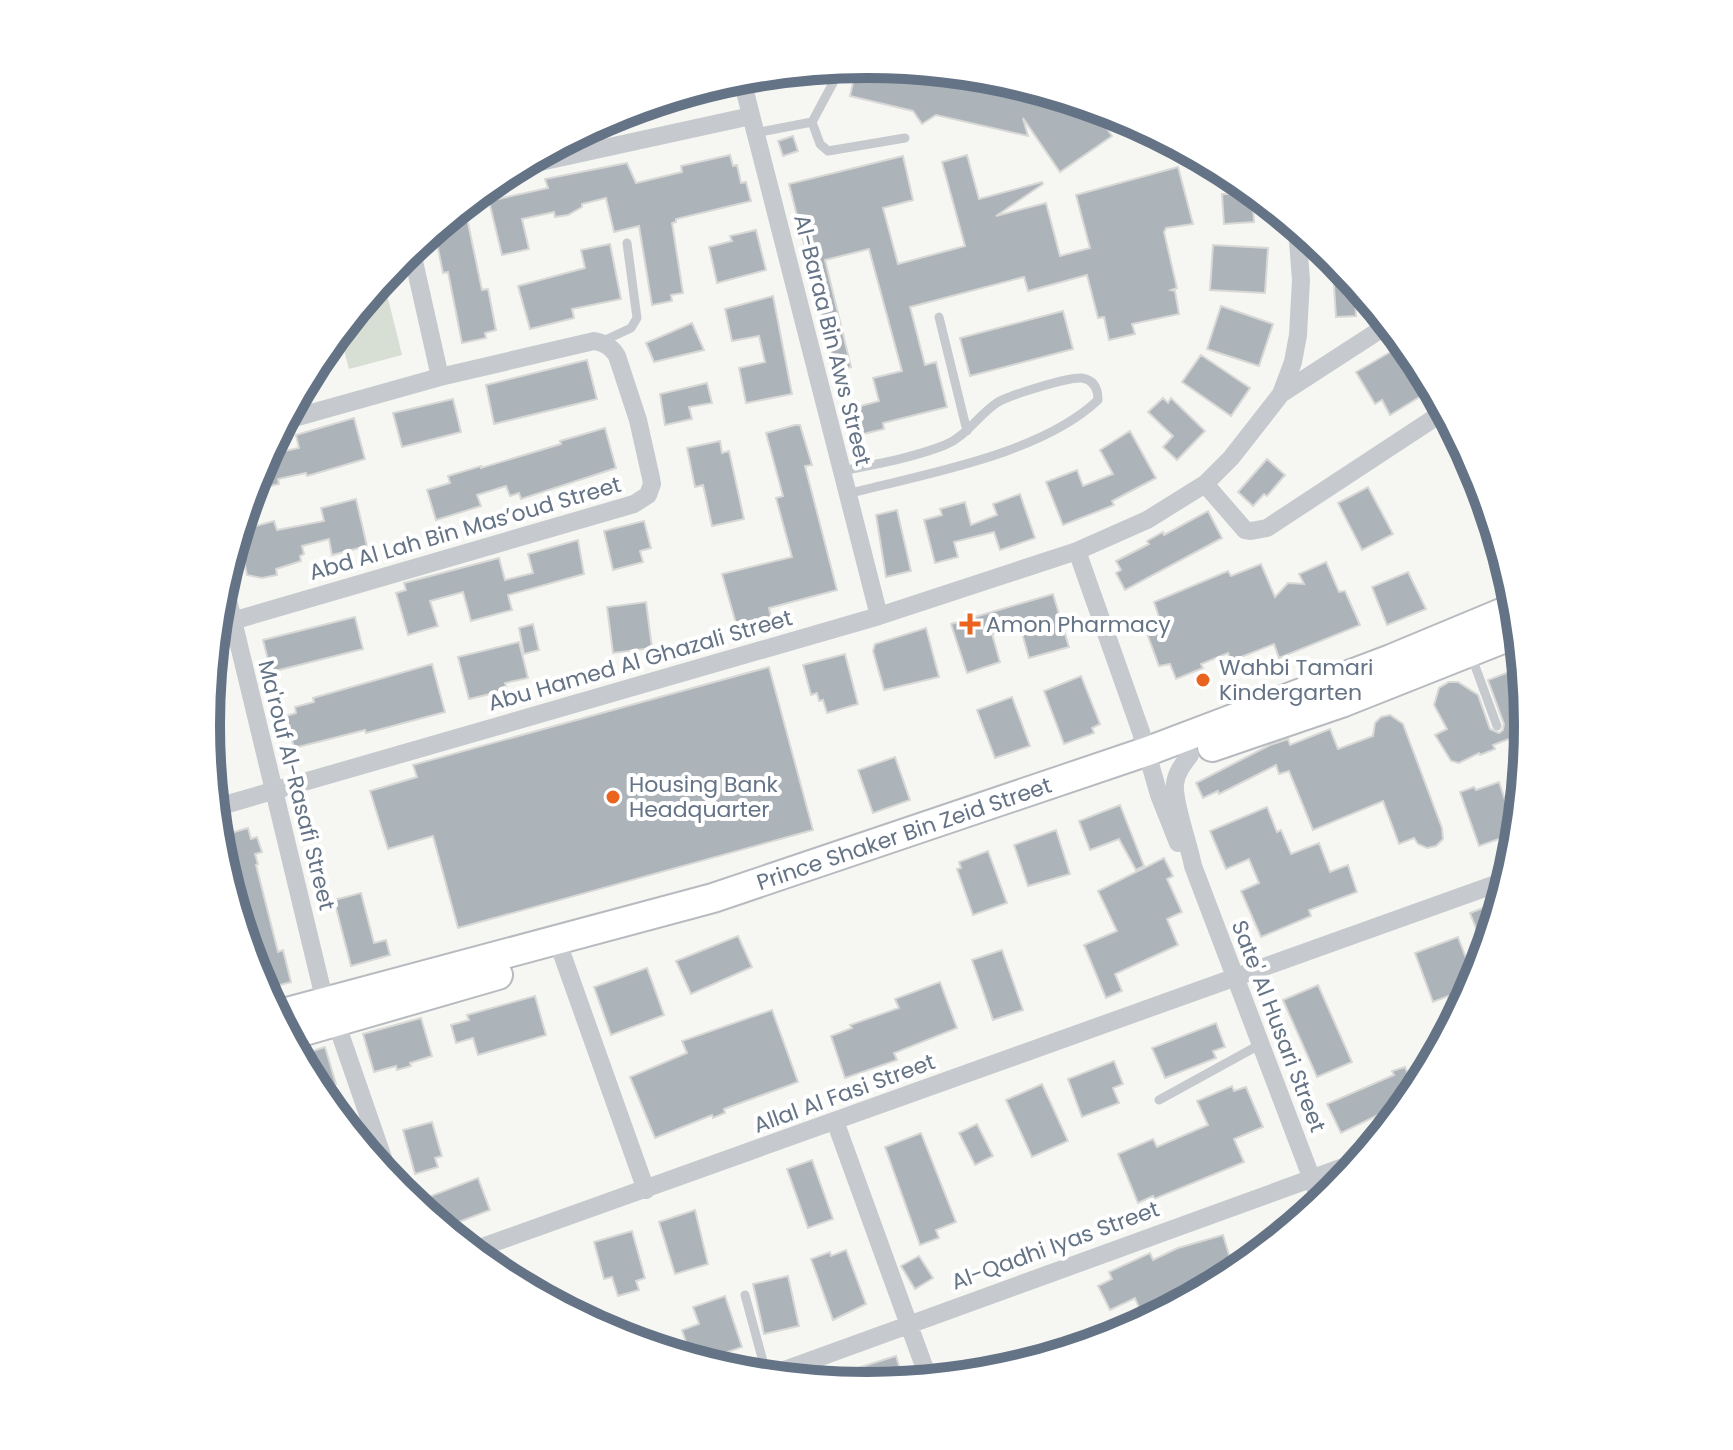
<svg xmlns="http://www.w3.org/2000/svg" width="1733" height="1450" font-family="Poppins,sans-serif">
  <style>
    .grass { fill: #d7ded4 }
    .building { fill: #acb3b9; stroke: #d8d8d6; stroke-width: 2 }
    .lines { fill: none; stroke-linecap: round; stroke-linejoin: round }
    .primary-casing { stroke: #b7babf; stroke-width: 32 }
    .lane { stroke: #c6c9cd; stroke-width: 9 }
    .street { stroke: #c6c9cd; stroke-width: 18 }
    .primary { stroke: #fff; stroke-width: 28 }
    .poi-dot { fill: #ea6420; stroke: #fff; stroke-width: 3 }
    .labels { text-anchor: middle; stroke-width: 8; stroke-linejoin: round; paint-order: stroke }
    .street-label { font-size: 22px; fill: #647385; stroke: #fff }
    .poi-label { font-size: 22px; fill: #647385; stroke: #fff; text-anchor: start }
    .rim { fill: none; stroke: #647385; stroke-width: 10 }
  </style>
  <rect width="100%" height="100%" fill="#f6f7f3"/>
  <path class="grass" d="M383 278 402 355 349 369 339 331Z"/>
  <path class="building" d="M867 64 996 77 1091 106 1112 136 1060 172 1023 118 1028 136 936 115 922 124 913 111 850 96 857 65Z
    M793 136 798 151 783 156 778 141Z
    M730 155 733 166 737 165 741 183 746 182 751 201 676 219V222L672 223 683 293 671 295 672 301 652 305 639 226 614 232 606 198 582 204V207L568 215 555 217 554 212 522 219 529 249 502 255 489 201 548 188 545 179 627 163 636 183 682 172 681 166Z
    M967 155 979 199 1042 182 1043 184 996 216 1046 203 1060 256 1090 248 1076 195 1178 167 1193 224 1166 228 1164 232 1177 288 1171 290 1175 291 1179 314 1132 324 1135 334 1109 340 1104 317 1098 318 1087 275 1028 291 1024 277 910 307 925 365 936 362 947 407 883 423 884 429 863 434 857 407 879 401 873 378 902 371 869 249 825 260 851 367 836 371 789 184 903 156 913 200 883 208 898 264 965 246 942 162Z
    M1244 184 1252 191 1254 222 1224 224 1222 194H1228V185Z
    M464 204 482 290 488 289 496 330 485 333 486 338 462 343 448 272 443 273 434 229Z
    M756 230 766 270 717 283 709 247 732 241 730 236Z
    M610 244 621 299 572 309 574 318 530 329 518 286 585 268 581 250Z
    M1213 245 1268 248 1265 293 1210 290Z
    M1332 256 1354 282 1356 316 1336 317Z
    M773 296 792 394 746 403 739 368 765 362 759 336 732 341 725 309Z
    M1221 306 1273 324 1259 366 1207 349Z
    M1063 311 1073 349 970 376 960 338Z
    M692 323 704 350 654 362 646 343Z
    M1399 347 1426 393 1390 415 1382 400 1375 404 1356 372Z
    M1201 355 1250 388 1231 416 1182 382Z
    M587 360 597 399 494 424 486 385Z
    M707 383 712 403 689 407 692 419 665 425 660 394Z
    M1163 398 1168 403 1171 398 1205 431 1177 460 1163 447 1173 436 1148 412Z
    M453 399 461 432 402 447 393 413Z
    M354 418 365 459 307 476 306 473 278 479 279 484 266 487 267 493 248 498 256 472 265 455 299 448 296 435Z
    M795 425H800L812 465 805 466 837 590 769 608 771 617 737 627 722 574 792 557 776 498 783 496 766 433Z
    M605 428 616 468 521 499 519 493 510 496 506 486 477 495 481 506 436 520 427 490 450 483 448 476 481 466V468L561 444 560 441Z
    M1130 431 1156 478 1112 501 1114 505 1063 525 1046 482 1077 470 1083 486 1113 474 1100 450Z
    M720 441 722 453 729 451 744 519 712 526 703 485 695 487 687 448Z
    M1267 459 1285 475 1267 496 1264 494 1253 506 1238 492Z
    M1368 487 1393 534 1362 550 1338 503Z
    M1020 494 1035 538 1000 550 994 532 954 542 958 557 935 563 924 520 942 515 940 509 965 502 971 525 997 515 993 504Z
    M356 499 367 546 332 555 329 539 302 546 304 554 300 556 301 561 276 569 277 575 262 578 247 575 238 531 274 521 277 530 324 521 321 508Z
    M897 510 911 571 886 577 876 515Z
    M1208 511 1222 538 1125 590 1116 573 1121 570 1116 561 1149 544 1147 541 1163 532 1164 535Z
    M644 521 651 548 640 551 643 562 613 570 604 531Z
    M578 540 584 574 508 595 512 610 471 621 463 592 430 601 438 626 408 635 396 593 406 590 404 583 499 558 505 580 533 573 528 554Z
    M1326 562 1339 592 1345 591 1360 625 1279 658 1274 644 1231 661 1228 653 1201 664 1203 668 1176 679 1170 664 1159 666 1145 628 1161 623 1154 602 1228 571 1231 576 1261 564 1275 597 1288 583 1304 584 1299 574Z
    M1408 572 1426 609 1387 625 1372 587Z
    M1053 594 1069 647 1029 658 1020 626 992 634 1000 662 967 673 951 624Z
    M646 602 652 648 613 653 607 607Z
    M355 617 363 649 271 672 263 640Z
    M533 624 539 650 524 654 519 628Z
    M926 628 939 677 884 690 873 651 875 644Z
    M519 642 528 678 505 683 507 690 469 699 458 657Z
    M845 654 858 704 827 713 823 700 819 701 817 693 811 695 803 665Z
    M432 664 445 712 366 733 365 730 294 748 286 716 296 713 295 707 314 702 313 698Z
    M769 667 813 830 458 928 433 836 388 849 370 791 417 777 413 765Z
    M1522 667 1527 732 1493 745 1495 749 1480 755 1479 753 1459 763 1451 761 1435 735 1447 729 1434 705 1439 688 1449 682H1458L1478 695 1490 729 1499 733 1503 730 1504 724 1488 680Z
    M1081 676 1100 724 1092 728 1094 733 1064 744 1044 691Z
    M1012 697 1030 746 995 758 977 710Z
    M1390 715 1403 724 1442 828 1443 839 1436 846 1427 848 1418 844 1414 838 1399 844 1383 801 1313 830 1289 771 1279 774 1276 765 1219 794 1218 791 1203 798 1196 783 1270 745 1288 739 1290 745 1330 729 1338 749 1373 736 1375 723 1381 717Z
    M895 757 910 800 873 813 858 770Z
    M1499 782 1516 833 1479 846 1460 792 1474 787 1476 790Z
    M1120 805 1144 866 1136 870 1119 839 1090 850 1079 821Z
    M1267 807 1277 832 1281 830 1291 854 1319 843 1330 872 1348 865 1357 892 1309 910 1311 916 1261 937 1241 891 1259 883 1249 859 1226 869 1210 831Z
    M248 828 251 839 257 837 262 852 255 854 258 864 256 865 278 952 283 950 291 982 262 990 256 978 219 857 217 837Z
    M1056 830 1070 874 1028 886 1014 845Z
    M988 851 1007 903 973 915 957 869 961 868 959 862Z
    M1164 858 1173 876 1167 879 1182 912 1167 919 1178 945 1115 974 1122 991 1106 998 1084 945 1117 931 1098 891Z
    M361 893 374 943 386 940 390 955 351 966 334 900Z
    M1501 901 1485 951 1470 913Z
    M738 936 752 967 691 994 676 961Z
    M1458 937 1475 982 1465 1001 1451 1006 1448 996 1433 1002 1415 953Z
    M1002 950 1023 1010 993 1020 972 960Z
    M647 968 664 1015 611 1035 594 987Z
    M940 982 957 1028 894 1053 897 1060 845 1078 831 1036 852 1028 850 1025 899 1008 895 999Z
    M1318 985 1352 1062 1317 1077 1283 1000Z
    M535 996 546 1035 478 1055 473 1038 456 1043 451 1025 469 1020 467 1015Z
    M772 1010 798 1082 724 1109 725 1113 713 1118 712 1115 655 1138 630 1077 687 1053 682 1041Z
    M421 1018 432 1056 410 1063 411 1066 397 1070 396 1066 374 1072 363 1034Z
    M1216 1023 1225 1047 1213 1051 1216 1058 1165 1078 1152 1048Z
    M325 1047 336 1084 316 1090 297 1056Z
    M1114 1061 1123 1084 1113 1088 1119 1103 1082 1117 1068 1079Z
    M1432 1063 1409 1100 1341 1133 1327 1104 1394 1075 1392 1071 1405 1067 1407 1072Z
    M1042 1084 1068 1141 1032 1157 1006 1100Z
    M1232 1086 1234 1091 1246 1087 1263 1127 1234 1139 1244 1162 1154 1199 1153 1196 1138 1203 1118 1154 1153 1139 1157 1147 1208 1125 1197 1101Z
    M432 1122 442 1156 435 1158 438 1167 415 1174 403 1130Z
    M977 1124 993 1156 975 1165 959 1133Z
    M921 1133 956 1222 936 1230 939 1238 920 1245 885 1147Z
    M812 1160 833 1219 808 1228 787 1169Z
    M478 1178 490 1210 443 1228 422 1211 418 1201Z
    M695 1210 708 1264 675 1274 659 1222Z
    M632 1231 645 1278 636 1281 639 1290 618 1296 612 1277 604 1279 594 1242Z
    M1223 1235 1234 1271 1228 1273 1229 1277 1145 1322 1135 1298 1110 1310 1098 1286 1112 1279 1109 1272 1150 1253 1153 1260 1178 1248Z
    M846 1250 866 1304 833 1320 811 1259 830 1252 831 1256Z
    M919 1256 933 1278 915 1289 901 1266Z
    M788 1276 799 1326 764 1334 753 1284Z
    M725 1296 742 1347 699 1362 692 1360 682 1330 699 1324 693 1307Z
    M896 1356 904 1382 866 1386 852 1385 848 1371Z"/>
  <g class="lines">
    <defs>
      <g id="primary">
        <path d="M1212 747 1344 702 1518 633"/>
        <path id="s1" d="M276 1015 713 898 1148 751 1391 659 1516 607"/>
        <path d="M287 1036 498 975"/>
      </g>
    </defs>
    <use href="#primary" class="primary-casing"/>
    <path class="lane" d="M812 122 842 66
      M755 133 812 122 820 144 828 151 905 138
      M939 317 967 431
      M601 342 631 328 637 318 627 243
      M842 471C876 464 912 458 945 445 967 436 978 415 998 402 1011 395 1067 377 1082 378 1094 380 1098 389 1098 400 1040 455 923 474 847 494
      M1471 655 1497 726
      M1159 1100 1261 1044
      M745 1295 767 1376"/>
    <path class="street" d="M741 76 879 616
      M513 168 751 116
      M411 248 440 377
      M1281 394 1389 324
      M1205 484 1245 530 1251 531 1267 528 1445 411
      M1077 551 1141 732 1159 795 1178 843
      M223 579 325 1002
      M215 626 634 504 648 495 652 484 651 478 638 420 617 356C612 347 605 343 594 341L440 377 283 421
      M1190 755C1183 764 1176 773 1175 784 1173 802 1189 844 1193 866L1321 1203
      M214 808 879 616 1077 551 1147 520 1205 484 1231 458 1281 394 1293 362 1298 335 1301 280 1297 228
      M557 940 646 1190
      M336 1022 392 1184
      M835 1121 929 1380
      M471 1251 1507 880
      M768 1376 1360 1161"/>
    <use href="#primary" class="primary"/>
  </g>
  <g class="poi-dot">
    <path d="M966 612h8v8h8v8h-8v8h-8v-8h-8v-8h8z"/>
    <circle cx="1203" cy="680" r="8"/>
    <circle cx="613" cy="797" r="8"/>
  </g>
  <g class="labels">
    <g class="street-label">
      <text transform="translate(833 340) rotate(76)" y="8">Al-Baraa Bin Aws Street</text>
      <text transform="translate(465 528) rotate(-16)" y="8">Abd Al Lah Bin Mas’oud Street</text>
      <text transform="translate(640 660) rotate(-16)" y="8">Abu Hamed Al Ghazali Street</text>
      <text transform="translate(297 785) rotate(76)" y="8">Ma'rouf Al-Rasafi Street</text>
      <text dy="8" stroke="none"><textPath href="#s1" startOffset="654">Prince Shaker Bin Zeid Street</textPath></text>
      <text transform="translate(1279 1026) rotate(69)" y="8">Sate' Al Husari Street</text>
      <text transform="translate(844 1093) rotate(-20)" y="8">Allal Al Fasi Street</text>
      <text transform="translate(1055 1245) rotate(-20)" y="8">Al-Qadhi Iyas Street</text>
    </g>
    <g class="poi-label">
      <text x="986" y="632">Amon Pharmacy</text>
      <text x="1219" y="675">Wahbi Tamari<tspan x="1219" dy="25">Kindergarten</tspan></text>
      <text x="629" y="792">Housing Bank<tspan x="629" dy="25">Headquarter</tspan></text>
    </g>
  </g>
  <path d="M0 0H1733V1450H0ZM220 725a647 647 0 1 1 1294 0a647 647 0 1 1-1294 0Z" fill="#fff" fill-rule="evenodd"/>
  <path class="rim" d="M220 725a647 647 0 1 1 1294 0a647 647 0 1 1-1294 0Z"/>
</svg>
